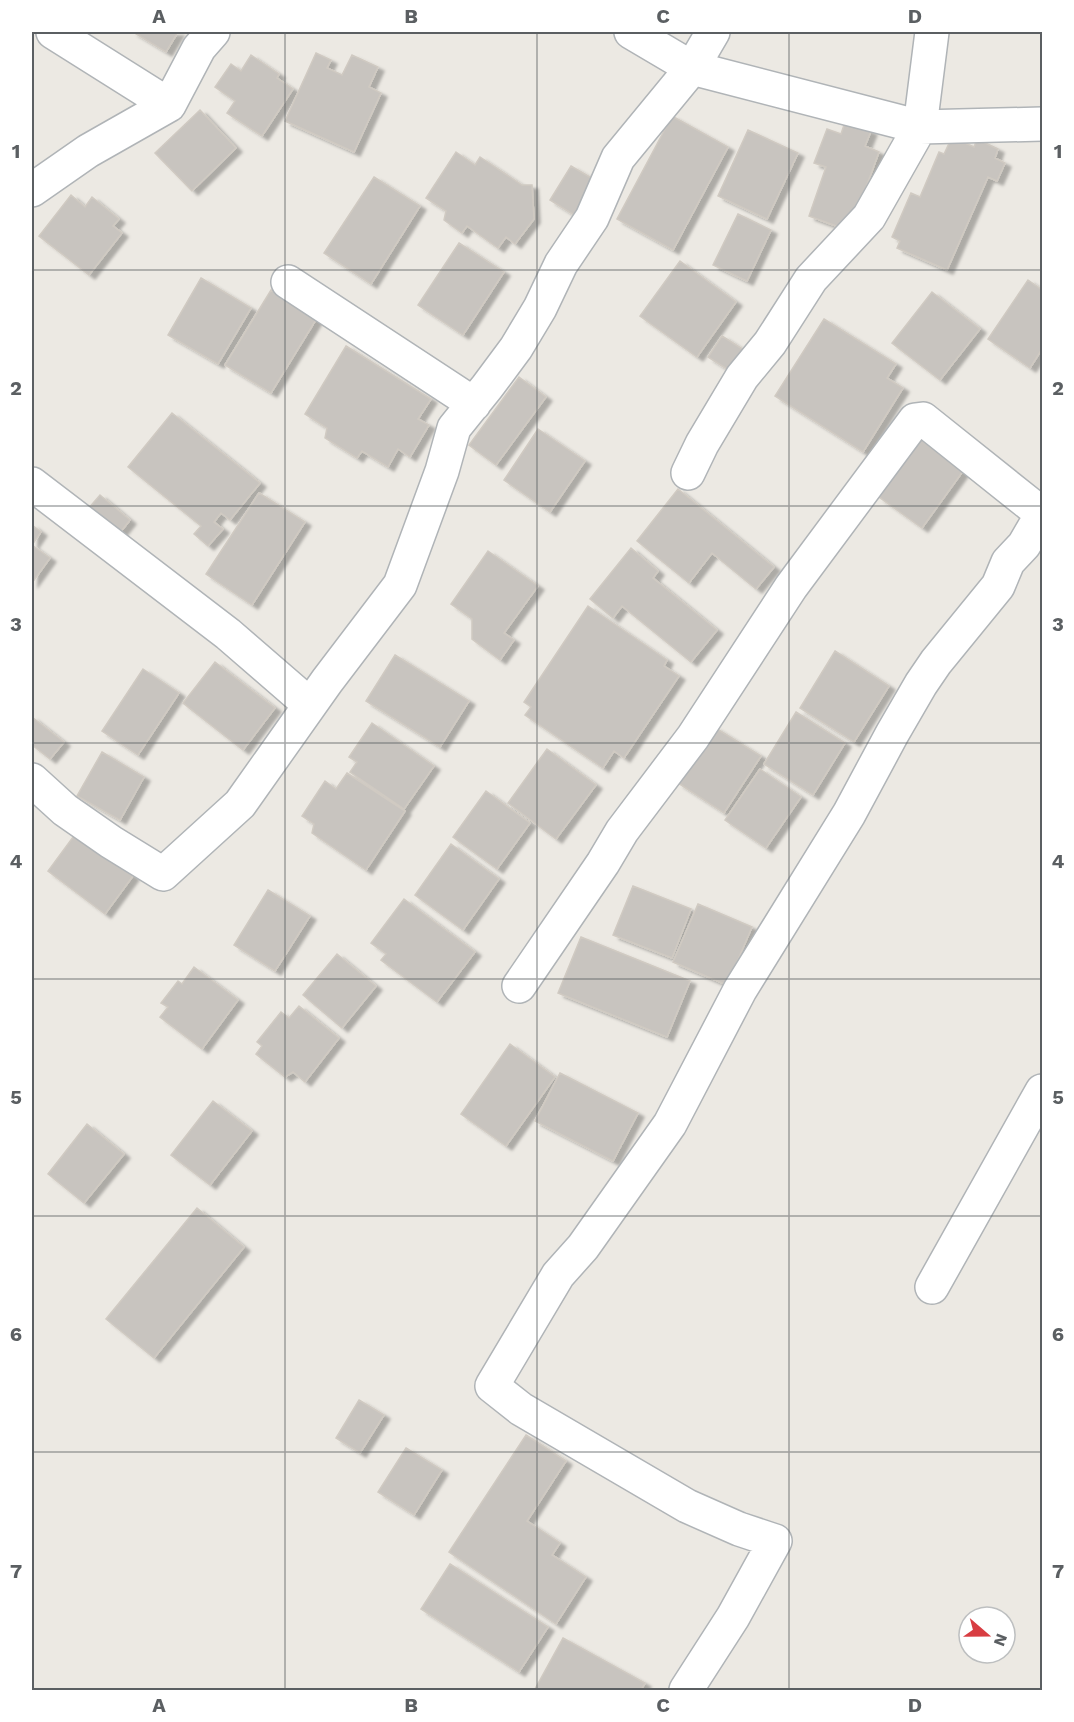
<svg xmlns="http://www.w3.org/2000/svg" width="1074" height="1722" font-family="'Work Sans',sans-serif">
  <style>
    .building { fill: #c8c4bf; stroke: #d0cac2; stroke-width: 1.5; filter: url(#shadow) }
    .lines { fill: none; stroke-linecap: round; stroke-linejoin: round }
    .minor-casing { stroke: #b0b4b7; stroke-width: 36 }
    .minor { stroke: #fff; stroke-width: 33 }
    .grid { fill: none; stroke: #5b5f62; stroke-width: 1.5; stroke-opacity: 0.55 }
    .neatline { fill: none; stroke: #5b5f62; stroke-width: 2 }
    .grid-label { font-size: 20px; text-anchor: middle; font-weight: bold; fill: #5b5f62 }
  </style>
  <defs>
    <filter id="shadow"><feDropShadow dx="6" dy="4" stdDeviation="1.5" flood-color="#0004"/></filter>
  </defs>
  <rect width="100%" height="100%" fill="#ece9e3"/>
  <path class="building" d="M133 32H178L166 52Z
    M316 53 331 60 327 68 342 75 352 55 378 67 369 87 381 93 354 152 285 121Z
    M251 55 279 74 277 78 293 89 262 136 227 113 235 101 215 87 231 64 241 71Z
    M200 110 236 148 192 191 155 153Z
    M672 116 728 147 673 250 617 219Z
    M845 122 871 131 865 146 879 152 850 231 809 216 826 167 814 163 827 129 841 134Z
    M748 130 798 153 767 219 718 196Z
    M952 137 974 147 977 139 998 149 995 158 1005 163 997 181 988 177 947 270 897 248 900 241 892 237 911 193 920 197 939 152 944 154Z
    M456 152 475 165 480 157 522 185H532L534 219 515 244 506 237 498 248 467 226 462 233 444 220 446 211 426 198Z
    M571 166 595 180 574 215 550 200Z
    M374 177 420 206 371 284 324 253Z
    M71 195 85 207 92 197 119 219 113 226 122 233 89 275 39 236Z
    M738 214 771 230 747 281 713 265Z
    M459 243 504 272 463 335 418 305Z
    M680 261 736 302 697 357 640 316Z
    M201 278 251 308 218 364 168 335Z
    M1028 280 1042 290V349L1030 368 988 339Z
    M271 290 317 318 271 393 225 365Z
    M932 292 980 329 940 380 892 343Z
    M824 319 896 364 887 378 903 388 863 452 775 396Z
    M722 336 744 350 730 371 708 357Z
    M346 346 431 399 418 419 429 425 410 457 398 449 388 467 362 451 357 458 325 438 327 428 305 414Z
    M519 377 546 397 496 465 469 445Z
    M172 413 260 483 230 520 221 513 214 522 223 529 208 546 194 534 201 526 128 467Z
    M538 429 585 461 550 512 504 480Z
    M927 429 971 460 922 528 879 497Z
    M678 489 774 567 756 589 712 553 689 583 637 541Z
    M259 493 305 522 252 605 206 574Z
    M100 495 130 520 119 534 88 509Z
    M32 525 41 532 32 545Z
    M32 545 50 558 32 583Z
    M631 548 658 571 653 578 717 630 691 662 622 606 613 618 590 599Z
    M488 551 538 586 504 633 514 640 500 660 472 639V619L451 604Z
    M588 606 667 660 664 666 679 676 624 758 614 751 603 768 525 715 531 707 524 702Z
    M835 651 889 686 854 742 800 708Z
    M395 655 469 701 440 747 366 701Z
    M215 662 275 708 243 750 183 703Z
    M143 669 179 693 138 755 102 731Z
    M796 712 845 743 813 795 764 764Z
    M32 717 64 742 50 759 32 745Z
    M372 723 434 766 404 809 350 772 357 762 349 757Z
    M714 727 761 756 724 813 678 783Z
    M547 749 596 785 556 839 508 803Z
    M102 752 144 777 120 820 77 796Z
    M760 769 801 797 766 848 725 820Z
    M347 773 405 811 366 870 312 833 314 824 302 816 325 781 336 789Z
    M486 791 530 823 497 869 453 837Z
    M76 833 133 876 105 914 48 871Z
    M451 844 499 879 463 930 415 895Z
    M633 886 691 909 672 958 613 935Z
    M268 890 310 916 275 971 234 945Z
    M404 899 475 952 437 1002 381 960 386 954 371 943Z
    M698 904 752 927 727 985 673 962Z
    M581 937 690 981 667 1037 558 993Z
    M337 954 376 986 342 1028 303 995Z
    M194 967 238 1000 202 1049 160 1017 168 1007 161 1003 178 981 182 984Z
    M299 1006 339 1038 305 1082 293 1072 285 1077 256 1054 262 1046 257 1042 281 1012 289 1018Z
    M510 1044 555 1077 506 1146 461 1114Z
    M560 1073 638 1113 613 1161 535 1121Z
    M213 1101 252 1131 210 1185 171 1155Z
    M87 1124 124 1154 84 1203 48 1174Z
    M197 1208 244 1247 154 1358 106 1319Z
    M359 1400 384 1415 360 1453 336 1438Z
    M526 1435 566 1461 527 1521 560 1543 552 1555 586 1577 556 1624 449 1552Z
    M406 1448 442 1470 414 1515 378 1492Z
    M450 1564 548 1627 519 1672 421 1609Z
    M563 1638 645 1683 641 1690 535 1689Z"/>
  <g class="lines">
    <defs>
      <path id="minor" d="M53 32 169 105
        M631 32 692 68 920 127 1042 124
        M32 190 88 151 169 105 199 48 213 32
        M288 282 474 404
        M688 473 702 444 742 377 770 343 811 279 869 217 920 127 932 32
        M32 484 228 634 310 705
        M32 780 65 810 111 842 163 874 240 804 327 681 400 585 442 471 454 428 487 387 516 348 540 308 561 264 592 218 618 158 692 68 713 32
        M519 986 603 863 622 831 693 737 791 587 915 420 923 419 1042 514
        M932 1287 1042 1091
        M686 1690 733 1617 775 1541 739 1529 687 1506 521 1409 492 1386 558 1275 583 1247 670 1124 740 990 849 814 892 734 921 684 936 662 998 586 1008 562 1024 545 1042 514"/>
    </defs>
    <use href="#minor" class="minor-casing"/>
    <use href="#minor" class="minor"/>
  </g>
  <path class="grid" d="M285 32V1690M537 32V1690M789 32V1690M32 270H1042M32 506H1042M32 743H1042M32 979H1042M32 1216H1042M32 1452H1042"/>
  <rect width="1074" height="1722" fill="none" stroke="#ffffff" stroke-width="66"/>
  <g transform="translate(987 1635) rotate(110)"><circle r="28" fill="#ffffff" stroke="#bdbfc0" stroke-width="1.5"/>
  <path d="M0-4.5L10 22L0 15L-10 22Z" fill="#d83d42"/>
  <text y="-9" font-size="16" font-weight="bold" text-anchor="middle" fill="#5b5f62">N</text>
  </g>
  <rect x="33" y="33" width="1008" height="1656" class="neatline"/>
  <g class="grid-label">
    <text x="159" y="23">A</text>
    <text x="411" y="23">B</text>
    <text x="663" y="23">C</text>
    <text x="915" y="23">D</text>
    <text x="16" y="158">1</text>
    <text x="1058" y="158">1</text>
    <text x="16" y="395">2</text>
    <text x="1058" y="395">2</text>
    <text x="16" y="631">3</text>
    <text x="1058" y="631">3</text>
    <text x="16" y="868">4</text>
    <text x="1058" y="868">4</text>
    <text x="16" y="1104">5</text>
    <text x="1058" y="1104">5</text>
    <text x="16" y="1341">6</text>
    <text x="1058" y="1341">6</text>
    <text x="16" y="1578">7</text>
    <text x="1058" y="1578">7</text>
    <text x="159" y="1712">A</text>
    <text x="411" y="1712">B</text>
    <text x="663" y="1712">C</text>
    <text x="915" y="1712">D</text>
  </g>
</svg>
